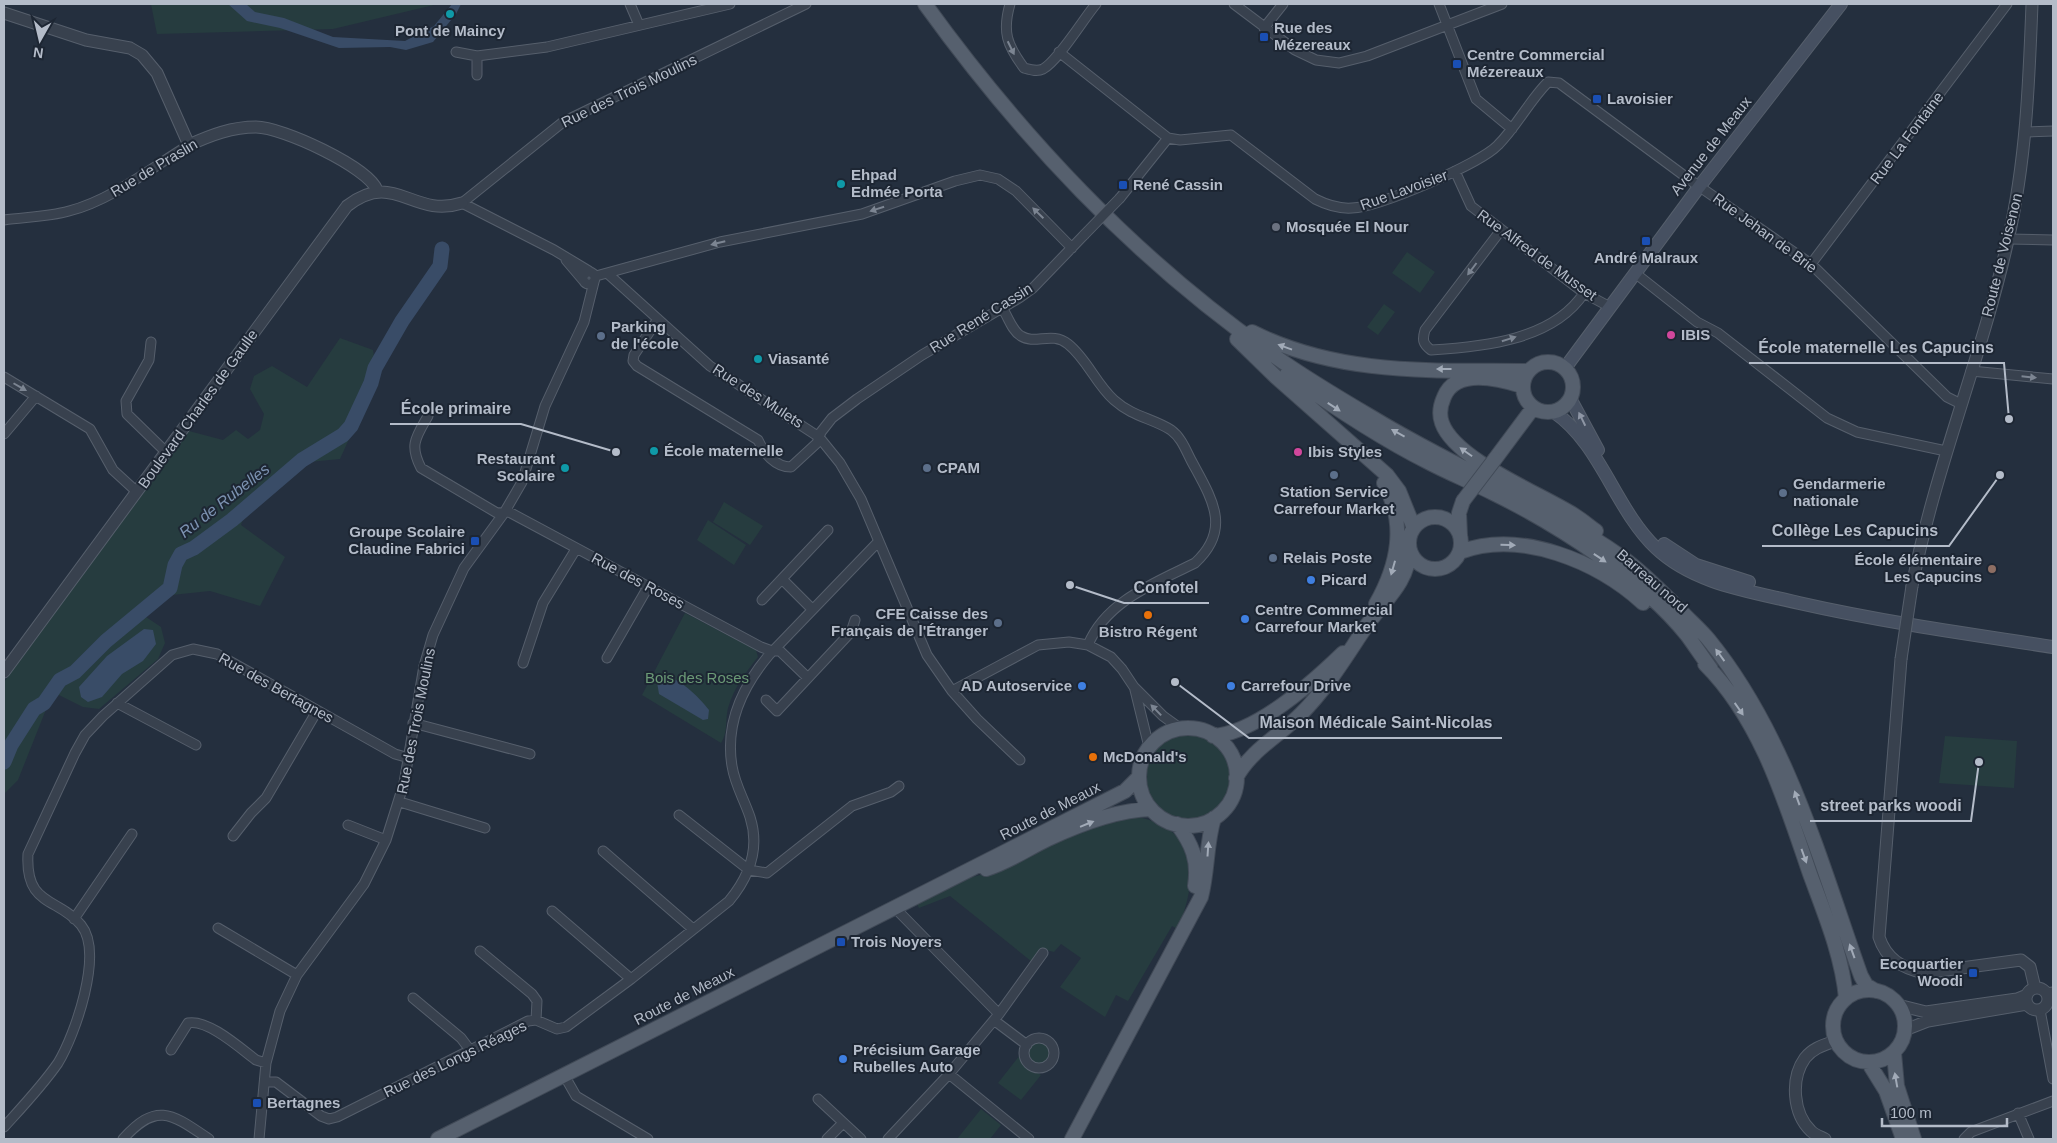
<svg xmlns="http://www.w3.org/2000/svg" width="2057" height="1143" font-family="Helvetica,sans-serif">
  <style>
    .green { fill: #263c3f }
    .water { fill: #394c67 }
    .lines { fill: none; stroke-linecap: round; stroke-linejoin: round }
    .river { stroke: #394c67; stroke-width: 15 }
    .minor-casing { stroke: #565f6c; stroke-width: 11 }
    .tertiary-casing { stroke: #565f6c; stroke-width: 13 }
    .secondary-casing { stroke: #565f6c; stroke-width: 14 }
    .primary-casing { stroke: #414a57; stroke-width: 16 }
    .minor { stroke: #38414e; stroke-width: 9 }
    .tertiary { stroke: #38414e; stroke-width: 11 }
    .secondary { stroke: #465061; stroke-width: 12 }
    .primary { stroke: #56606e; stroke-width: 14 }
    .minor-bridge-casing { stroke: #565f6c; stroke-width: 11; stroke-linecap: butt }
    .tertiary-bridge-casing { stroke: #565f6c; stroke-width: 13; stroke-linecap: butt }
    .primary-bridge-casing { stroke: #414a57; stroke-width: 16; stroke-linecap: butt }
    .minor-bridge { stroke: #38414e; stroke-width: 9 }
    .tertiary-bridge { stroke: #38414e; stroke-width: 11 }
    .primary-bridge { stroke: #56606e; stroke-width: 14 }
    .oneway { fill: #7c8592 }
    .oneway2 { fill: #a1aab7 }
    .oneway3 { fill: #8e96a5 }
    .culture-dot { fill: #0f9aa8; stroke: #1d2633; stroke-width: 2 }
    .transit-dot { fill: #1a4fb4; stroke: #1d2633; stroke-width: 2 }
    .worship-dot { fill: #6b7280; stroke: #1d2633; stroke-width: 2 }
    .hotel-dot { fill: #d1479c; stroke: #1d2633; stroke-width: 2 }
    .service-dot { fill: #5c6f8a; stroke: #1d2633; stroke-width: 2 }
    .education-dot { fill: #8d6e63; stroke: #1d2633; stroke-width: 2 }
    .shop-dot { fill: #3f7fe0; stroke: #1d2633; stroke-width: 2 }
    .food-dot { fill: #e8710a; stroke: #1d2633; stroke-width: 2 }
    .labels { text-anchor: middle; stroke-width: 4; stroke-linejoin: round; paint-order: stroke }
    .poi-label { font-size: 15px; font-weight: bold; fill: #b4bcc9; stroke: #1d2633; text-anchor: start }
    .street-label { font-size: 15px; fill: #b4bcc9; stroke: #1d2633 }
    .park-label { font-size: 15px; fill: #6b9a76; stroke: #1d2633 }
    .water-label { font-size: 16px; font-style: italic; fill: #7c92b1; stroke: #1d2633 }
    .leader { fill: none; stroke: #b4bcc9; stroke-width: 2 }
    .callout-dot { fill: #b4bcc9; stroke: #1d2633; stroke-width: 2 }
    .callout-label { font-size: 16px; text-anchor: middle; font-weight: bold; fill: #b4bcc9; stroke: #1d2633; stroke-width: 4; stroke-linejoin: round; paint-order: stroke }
  </style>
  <rect width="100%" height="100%" fill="#242f3e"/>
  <path class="green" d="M151 4H438L333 29 157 34Z
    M1407 252 1435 272 1420 293 1392 273Z
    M1384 304 1395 312 1378 335 1367 327Z
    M340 338 373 350 377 377 340 459 309 462 245 514 241 525 285 557 260 606 210 591 172 595 143 615 161 627 165 643 158 659 99 709 83 707 59 695 49 702 18 780 4 794V682L189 431 223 440 236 430 248 439 260 430 264 414 250 389 254 376 272 366 307 387Z
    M724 502 763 526 750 545 713 522Z
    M708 520 746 545 734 565 697 540Z
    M685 613 756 650 758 657C745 673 734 688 728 708 725 720 728 733 721 743L642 695Z
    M1144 777a43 43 0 1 1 86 0a43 43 0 1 1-86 0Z
    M1945 736 2017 741 2014 788 1939 783Z
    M1134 816C1201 829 1198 877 1178 929L1172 926 1128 1001 1116 995 1105 1017 1060 987 1081 958 1061 944 1054 952 1042 949 1031 961 950 896 919 908 916 902 969 878 984 874 1051 844 1110 822Z
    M1028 1054a11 11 0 1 1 22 0a11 11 0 1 1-22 0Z
    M1020 1055 1026 1066 1041 1075 1021 1100 998 1083Z
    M981 1109 1001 1125 990 1139H957Z"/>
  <path class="water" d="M228 4H246L255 12 284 18 333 37 405 41 434 26 452 4H461L456 14 433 42 406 50 390 47 339 48 280 28 247 21Z
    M144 629 153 630 156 644 143 661 122 674 102 697 88 702 81 697 79 687 107 656Z
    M661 675C678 676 699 697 709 710L708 719 703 720 659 694 657 682Z"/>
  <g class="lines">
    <path class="river" d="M4 762 11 745 34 709 44 703 60 680 75 672 106 641 170 588 175 565 181 554 194 548 232 520 302 460 343 435 351 426 371 383 375 368 402 321 440 266 442 249"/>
    <defs>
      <path id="minor" d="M630 4 639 25
        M1010 4C1002 32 1007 45 1024 68 1031 70 1037 72 1043 69 1058 61 1084 18 1096 4
        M1234 4 1295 50 1316 60 1339 63 1367 56 1502 4
        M1439 4 1476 99 1512 129
        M1264 28 1283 4
        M456 52 477 56 547 47 730 4
        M1059 52 1168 138 1180 140 1231 135 1315 199C1327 205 1339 209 1352 208 1379 207 1480 164 1498 145 1517 126 1529 101 1548 82L1559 83 1690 180 1811 264 1947 397 1961 404
        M477 75V56
        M2026 132 2053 131
        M1455 171 1471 206 1584 293 1610 307
        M1120 198 1168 138
        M4 220C25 217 48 217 69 211 112 200 151 168 189 145
        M1501 230 1425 330C1422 340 1423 344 1431 350 1483 347 1553 340 1584 293
        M2009 239 2053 240
        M566 260 583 280
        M1811 264 2007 4
        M589 271 554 250 462 203 563 122 806 4
        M583 278a6 6 0 1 1 12 0a6 6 0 1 1-12 0Z
        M607 273 710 366 819 437 840 463 861 499 927 655 952 691 977 719 1020 760
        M1635 273 1697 322 1718 333 1827 418 1857 432 1946 451
        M596 276 720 242 862 214 955 181 980 175 998 179 1016 191 1072 248
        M1002 308C1008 316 1012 331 1021 336 1035 345 1052 331 1068 344 1087 359 1096 384 1114 400 1133 417 1152 418 1171 430 1182 438 1186 451 1192 462 1212 499 1232 529 1195 563 1155 583 1106 601 1088 645
        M658 319 634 355 633 361 637 366 758 440C764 453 775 467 791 467L817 443 821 432 832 418 857 399 922 355 1019 298 1033 288 1084 235
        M151 342 149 360 126 401 127 414 166 452
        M1971 371 2053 379
        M4 377 90 429 113 470 137 492
        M428 416C416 437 409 445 421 468L497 513 509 512 761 647 772 651H780L808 678
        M4 434 36 396
        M782 579 812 609
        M762 600 828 530
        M607 658 648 587
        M523 663 543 603 576 549
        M1135 690 1149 747
        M952 691 1038 645 1069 642 1088 645 1111 657 1122 669 1134 687 1163 716 1181 729
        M766 700 777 711 851 632 855 620
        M117 703 196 745
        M413 723 530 754
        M400 802 485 828
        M679 815 749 870
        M348 825 386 840
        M233 836 251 813 266 798 317 711
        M603 851 693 929
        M749 870 767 873 852 806 891 792 899 786
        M552 911 631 979
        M74 919 132 834
        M218 928 297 975
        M480 951 532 994 537 1001 536 1020
        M2046 993 2053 992
        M413 998 461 1038 470 1050
        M2049 1001 2053 1000
        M2040 1010 2053 1079
        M999 1014 1043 953
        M995 1021 1027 1045
        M1024 1053a15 15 0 1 1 30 0a15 15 0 1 1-30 0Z
        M171 1050 188 1023C208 1019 240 1048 256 1060L266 1063
        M949 1074 1029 1139
        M564 1075 576 1096 648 1139
        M265 1082H276L321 1116 329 1119 337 1117 528 1021 536 1020 557 1029 566 1027 631 979 729 901C749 877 760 848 750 817 744 799 735 785 732 766 725 724 742 687 769 655L878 542
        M818 1099 861 1139
        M2018 1113 2029 1139
        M4 1127C23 1106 42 1086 58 1063 75 1035 104 953 81 925 58 897 25 907 28 854L75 753 85 735 103 716 172 655 193 649 217 654 395 754 409 758
        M123 1139C157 1101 172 1114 209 1139
        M259 1139 266 1063 280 1011 297 975 364 884 386 840 404 783 424 666 433 635 464 568 504 513 522 482 545 406 584 322 594 282
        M827 1139 843 1123
        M888 1139 949 1074 999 1014 894 907
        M1964 1139 1971 1132 2053 1101"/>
      <path id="tertiary" d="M4 13 86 40 130 48 142 55 157 73 189 145C211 135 232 127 256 127 282 127 368 167 377 190
        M1912 586C1935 468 1982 357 2008 240 2026 162 2029 83 2032 4
        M1901 659 1879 937C1886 959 1902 968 1924 973L2021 960 2030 967 2035 988
        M4 672 347 206C395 169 412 219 462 203
        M2026 999a11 11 0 1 1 22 0a11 11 0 1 1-22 0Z
        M1898 1005 1926 1012 2017 999 2027 995
        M1905 1030 1928 1021 2027 1004
        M1825 1139C1821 1137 1815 1135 1811 1131 1793 1114 1790 1079 1805 1058 1813 1048 1824 1045 1835 1041"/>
      <path id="secondary" d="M1565 368 1699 187 1841 4
        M1571 400 1598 450
        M1554 412C1601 444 1615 509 1656 548 1694 584 1749 591 1799 603 1883 622 1968 634 2053 647
        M1664 544 1696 565 1749 582"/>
      <path id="primary" d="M925 4C1021 137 1138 261 1273 355 1305 378 1339 398 1373 418 1455 468 1545 503 1623 558 1644 573 1662 592 1680 610 1689 620 1700 629 1709 640 1787 736 1820 861 1861 976L1866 985 1876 991
        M1252 332C1340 376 1433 370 1528 371
        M1237 339 1276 377 1387 475 1399 491 1414 528
        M1523 387a25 25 0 1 1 50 0a25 25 0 1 1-50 0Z
        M1287 374C1332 406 1378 437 1428 462 1449 473 1471 482 1493 493 1558 525 1641 578 1687 635 1695 646 1703 658 1711 669
        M1522 386C1500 379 1456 367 1444 397 1440 406 1439 415 1442 423 1455 460 1541 494 1574 515 1582 520 1589 526 1596 531
        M1495 459 1533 408
        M1409 543a26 26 0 1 1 52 0a26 26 0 1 1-52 0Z
        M1460 535 1459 513 1463 501
        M1460 552C1521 529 1598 562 1643 603
        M1376 604C1398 565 1407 524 1384 483
        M1705 664C1761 720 1785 801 1810 874 1825 915 1842 955 1846 998
        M1139 777a49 49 0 1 1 98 0a49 49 0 1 1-98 0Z
        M1213 736C1257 733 1313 682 1343 653
        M1236 778C1251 750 1279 736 1301 714 1328 687 1346 656 1367 625 1384 601 1409 582 1409 550
        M1177 824C1192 844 1199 860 1195 886
        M986 869C1009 862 1027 849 1048 839 1080 824 1116 810 1151 809
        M1833 1026a36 36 0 1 1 72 0a36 36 0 1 1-72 0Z
        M1894 1053 1897 1086 1914 1139
        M1868 1062 1886 1091 1903 1139
        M438 1139 1125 791 1139 777
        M1072 1139 1201 897C1208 870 1206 844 1214 818"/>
    </defs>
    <use href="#minor" class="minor-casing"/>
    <use href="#tertiary" class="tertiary-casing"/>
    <use href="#secondary" class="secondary-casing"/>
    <use href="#primary" class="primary-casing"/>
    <use href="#minor" class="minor"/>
    <use href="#tertiary" class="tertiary"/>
    <use href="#secondary" class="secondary"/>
    <use href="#primary" class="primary"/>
    <defs>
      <path id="minor-bridge" d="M1084 235 1120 198"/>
      <path id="tertiary-bridge" d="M1901 659 1912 586"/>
      <path id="primary-bridge" d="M1463 501 1495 459"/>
    </defs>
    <use href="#minor-bridge" class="minor-bridge-casing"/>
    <use href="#tertiary-bridge" class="tertiary-bridge-casing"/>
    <use href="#primary-bridge" class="primary-bridge-casing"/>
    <use href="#minor-bridge" class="minor-bridge"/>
    <use href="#tertiary-bridge" class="tertiary-bridge"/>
    <use href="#primary-bridge" class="primary-bridge"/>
  </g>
  <defs><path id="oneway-solid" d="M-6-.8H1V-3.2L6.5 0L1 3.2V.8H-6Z" transform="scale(1.25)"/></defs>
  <g class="oneway">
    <use href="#oneway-solid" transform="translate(1011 48) rotate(64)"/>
    <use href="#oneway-solid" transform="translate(877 209) rotate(162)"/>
    <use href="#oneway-solid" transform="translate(1038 213) rotate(-136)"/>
    <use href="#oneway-solid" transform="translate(718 243) rotate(166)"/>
    <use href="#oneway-solid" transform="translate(1472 269) rotate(127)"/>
    <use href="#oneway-solid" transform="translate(1509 339) rotate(-17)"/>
    <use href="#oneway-solid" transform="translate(2029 377) rotate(6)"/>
    <use href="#oneway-solid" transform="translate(20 387) rotate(30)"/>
    <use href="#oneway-solid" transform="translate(1156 710) rotate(-134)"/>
  </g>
  <g class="oneway2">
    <use href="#oneway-solid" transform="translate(1285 347) rotate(-160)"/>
    <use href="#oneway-solid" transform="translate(1444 369) rotate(180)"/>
    <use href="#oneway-solid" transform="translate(1334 407) rotate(33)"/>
    <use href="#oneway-solid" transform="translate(1398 433) rotate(-151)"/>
    <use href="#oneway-solid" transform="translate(1466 452) rotate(-145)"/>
    <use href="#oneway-solid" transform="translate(1508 545) rotate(1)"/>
    <use href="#oneway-solid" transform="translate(1600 558) rotate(34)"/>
    <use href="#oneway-solid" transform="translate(1393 568) rotate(106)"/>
    <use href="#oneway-solid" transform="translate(1720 655) rotate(-126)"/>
    <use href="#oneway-solid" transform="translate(1739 709) rotate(55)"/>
    <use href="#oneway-solid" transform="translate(1797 798) rotate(-110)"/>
    <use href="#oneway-solid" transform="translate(1087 824) rotate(-22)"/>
    <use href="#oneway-solid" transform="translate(1208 849) rotate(-86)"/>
    <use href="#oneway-solid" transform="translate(1804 856) rotate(70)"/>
    <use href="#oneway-solid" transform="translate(1852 951) rotate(-110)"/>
    <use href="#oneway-solid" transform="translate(1896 1080) rotate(-100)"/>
  </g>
  <use class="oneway3" href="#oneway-solid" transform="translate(1582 419) rotate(-116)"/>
  <g class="culture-dot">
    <circle cx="450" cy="14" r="5"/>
    <circle cx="841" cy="184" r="5"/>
    <circle cx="758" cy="359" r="5"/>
    <circle cx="654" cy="451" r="5"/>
    <circle cx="565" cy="468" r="5"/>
  </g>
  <g class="transit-dot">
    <rect x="1259" y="32" width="10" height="10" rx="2.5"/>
    <rect x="1452" y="59" width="10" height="10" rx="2.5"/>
    <rect x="1592" y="94" width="10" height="10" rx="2.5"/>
    <rect x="1118" y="180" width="10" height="10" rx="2.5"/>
    <rect x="1641" y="236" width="10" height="10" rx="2.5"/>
    <rect x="470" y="536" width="10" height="10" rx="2.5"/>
    <rect x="836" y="937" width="10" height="10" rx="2.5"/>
    <rect x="1968" y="968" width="10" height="10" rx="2.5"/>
    <rect x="252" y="1098" width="10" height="10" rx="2.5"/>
  </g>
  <circle class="worship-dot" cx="1276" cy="227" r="5"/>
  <g class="hotel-dot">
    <circle cx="1671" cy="335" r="5"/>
    <circle cx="1298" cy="452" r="5"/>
  </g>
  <g class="service-dot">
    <circle cx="601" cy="336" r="5"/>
    <circle cx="927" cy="468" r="5"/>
    <circle cx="1334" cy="475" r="5"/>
    <circle cx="1783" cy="493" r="5"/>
    <circle cx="1273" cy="558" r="5"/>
    <circle cx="998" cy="623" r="5"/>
  </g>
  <circle class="education-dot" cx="1992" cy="569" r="5"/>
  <g class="shop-dot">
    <circle cx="1311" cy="580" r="5"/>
    <circle cx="1245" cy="619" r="5"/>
    <circle cx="1082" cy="686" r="5"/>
    <circle cx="1231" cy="686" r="5"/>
    <circle cx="843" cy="1059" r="5"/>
  </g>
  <g class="food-dot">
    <circle cx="1148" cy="615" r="5"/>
    <circle cx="1093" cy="757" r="5"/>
  </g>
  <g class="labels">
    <g class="poi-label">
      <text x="1274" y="33">Rue des<tspan x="1274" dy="17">Mézereaux</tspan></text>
      <text x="450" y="36" text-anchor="middle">Pont de Maincy</text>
      <text x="1467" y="60">Centre Commercial<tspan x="1467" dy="17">Mézereaux</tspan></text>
      <text x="1607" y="104">Lavoisier</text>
      <text x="851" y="180">Ehpad<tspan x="851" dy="17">Edmée Porta</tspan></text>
      <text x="1133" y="190">René Cassin</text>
      <text x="1286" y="232">Mosquée El Nour</text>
      <text x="1646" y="263" text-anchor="middle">André Malraux</text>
      <text x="611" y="332">Parking<tspan x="611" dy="17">de l'école</tspan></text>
      <text x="1681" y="340">IBIS</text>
      <text x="768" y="364">Viasanté</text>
      <text x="664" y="456">École maternelle</text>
      <text x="1308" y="457">Ibis Styles</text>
      <text x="555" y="464" text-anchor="end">Restaurant<tspan x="555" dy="17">Scolaire</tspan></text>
      <text x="937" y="473">CPAM</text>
      <text x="1793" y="489">Gendarmerie<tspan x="1793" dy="17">nationale</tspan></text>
      <text x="1334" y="497" text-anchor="middle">Station Service<tspan x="1334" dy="17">Carrefour Market</tspan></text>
      <text x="465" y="537" text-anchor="end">Groupe Scolaire<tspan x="465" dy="17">Claudine Fabrici</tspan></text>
      <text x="1283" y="563">Relais Poste</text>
      <text x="1982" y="565" text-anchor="end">École élémentaire<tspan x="1982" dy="17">Les Capucins</tspan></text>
      <text x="1321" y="585">Picard</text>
      <text x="1255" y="615">Centre Commercial<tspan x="1255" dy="17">Carrefour Market</tspan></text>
      <text x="988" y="619" text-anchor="end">CFE Caisse des<tspan x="988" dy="17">Français de l'Étranger</tspan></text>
      <text x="1148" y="637" text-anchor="middle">Bistro Régent</text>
      <text x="1072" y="691" text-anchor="end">AD Autoservice</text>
      <text x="1241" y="691">Carrefour Drive</text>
      <text x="1103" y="762">McDonald's</text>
      <text x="851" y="947">Trois Noyers</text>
      <text x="1963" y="969" text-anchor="end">Ecoquartier<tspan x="1963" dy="17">Woodi</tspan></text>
      <text x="853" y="1055">Précisium Garage<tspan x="853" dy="17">Rubelles Auto</tspan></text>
      <text x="267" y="1108">Bertagnes</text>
    </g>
    <g class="street-label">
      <text transform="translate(629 91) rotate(-26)" y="5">Rue des Trois Moulins</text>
      <text transform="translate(1907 138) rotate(-53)" y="5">Rue La Fontaine</text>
      <text transform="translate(1711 146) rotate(-52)" y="5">Avenue de Meaux</text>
      <text transform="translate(154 168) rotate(-31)" y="5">Rue de Praslin</text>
      <text transform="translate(1404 190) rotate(-20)" y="5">Rue Lavoisier</text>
      <text transform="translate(1765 233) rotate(36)" y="5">Rue Jehan de Brie</text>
      <text transform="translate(1537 255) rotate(36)" y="5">Rue Alfred de Musset</text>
      <text transform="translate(2002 255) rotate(-76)" y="5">Route de Voisenon</text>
      <text transform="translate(981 318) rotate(-32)" y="5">Rue René Cassin</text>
      <text transform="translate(758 396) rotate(33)" y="5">Rue des Mulets</text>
      <text transform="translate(198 409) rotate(-54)" y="5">Boulevard Charles de Gaulle</text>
      <text transform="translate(638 581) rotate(28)" y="5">Rue des Roses</text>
      <text transform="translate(1652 581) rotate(41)" y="5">Barreau nord</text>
      <text transform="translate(276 688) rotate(29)" y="5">Rue des Bertagnes</text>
      <text transform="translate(416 721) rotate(-79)" y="5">Rue des Trois Moulins</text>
      <text transform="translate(1050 811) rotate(-27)" y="5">Route de Meaux</text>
      <text transform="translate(684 996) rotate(-27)" y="5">Route de Meaux</text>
      <text transform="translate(455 1059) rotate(-26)" y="5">Rue des Longs Réages</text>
    </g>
    <g class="park-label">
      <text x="697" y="683">Bois des Roses</text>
    </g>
    <g class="water-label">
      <text transform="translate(224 500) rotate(-38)" y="6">Ru de Rubelles</text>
    </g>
  </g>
  <path class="leader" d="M2009 419L2004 363H1749M616 452L521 424H390M2000 475L1949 546H1762M1070 585L1124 603H1209M1175 682L1249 738H1502M1979 762L1971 821H1810"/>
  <g class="callout-dot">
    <circle cx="2009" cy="419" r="5"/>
    <circle cx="616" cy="452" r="5"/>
    <circle cx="2000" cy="475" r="5"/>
    <circle cx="1070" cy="585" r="5"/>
    <circle cx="1175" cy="682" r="5"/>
    <circle cx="1979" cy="762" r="5"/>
  </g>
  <g class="callout-label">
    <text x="1876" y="353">École maternelle Les Capucins</text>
    <text x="456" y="414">École primaire</text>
    <text x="1855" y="536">Collège Les Capucins</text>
    <text x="1166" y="593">Confotel</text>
    <text x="1376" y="728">Maison Médicale Saint-Nicolas</text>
    <text x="1891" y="811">street parks woodi</text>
  </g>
  <rect width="2057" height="1143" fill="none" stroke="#b4bcc9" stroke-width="10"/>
  <g transform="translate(40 40) rotate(188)" stroke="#1d2633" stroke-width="4" paint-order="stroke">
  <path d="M0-4L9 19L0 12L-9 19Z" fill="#b4bcc9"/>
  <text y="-8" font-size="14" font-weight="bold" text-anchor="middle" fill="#b4bcc9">N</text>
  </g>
  <path d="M1882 1118v8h125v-8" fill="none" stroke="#b4bcc9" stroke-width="2.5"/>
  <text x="1890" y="1118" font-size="15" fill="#b4bcc9" stroke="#1d2633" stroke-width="4" paint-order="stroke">100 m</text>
</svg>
